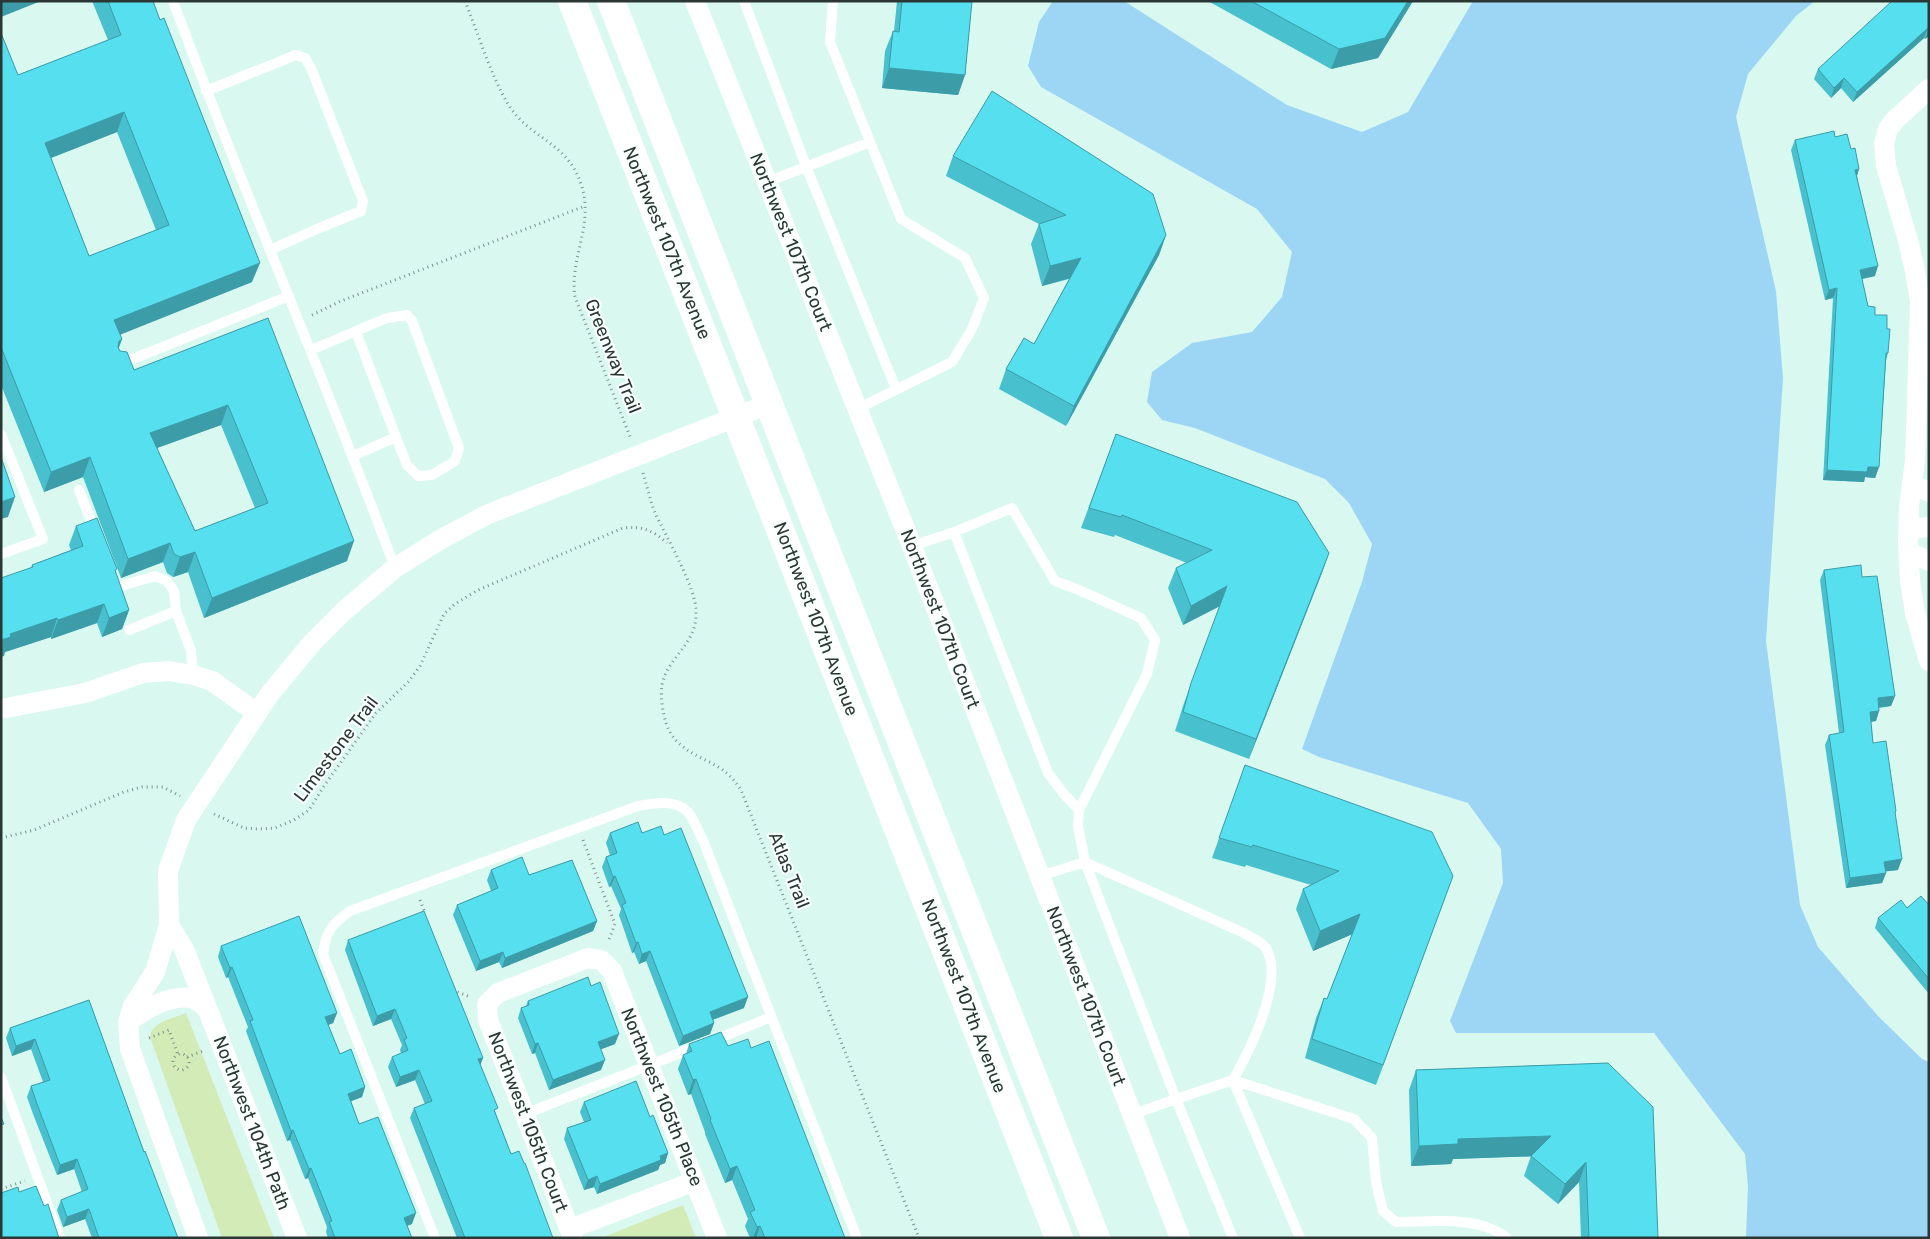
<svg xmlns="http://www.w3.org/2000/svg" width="1930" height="1239" font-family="Rubik,sans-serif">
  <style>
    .green { fill: #d3ebb6 }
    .water { fill: #9dd6f4 }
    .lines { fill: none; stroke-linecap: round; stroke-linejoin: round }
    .path { stroke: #7e938e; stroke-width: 3; stroke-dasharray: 1 4; stroke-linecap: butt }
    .lane { stroke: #fff; stroke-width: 10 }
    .street { stroke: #fff; stroke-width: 20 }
    .secondary { stroke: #fff; stroke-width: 28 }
    .wall { fill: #49c0ce; fill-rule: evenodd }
    .shaded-wall { fill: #3c9ca7 }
    .building { fill: #55dfef; stroke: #3c9ca7; fill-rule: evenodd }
    .labels { text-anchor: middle; stroke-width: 4.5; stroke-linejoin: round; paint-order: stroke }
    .street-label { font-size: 18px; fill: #2b3734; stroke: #f9fffd }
  </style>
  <rect width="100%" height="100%" fill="#d9f8f0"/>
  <path class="green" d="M186 1013 274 1238H222L150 1037C151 1022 174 1018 186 1013Z
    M683 1205 696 1238H601Z"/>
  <path class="water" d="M1053 1H1124L1287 105 1362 132 1408 112 1473 1H1815L1796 16 1748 74 1736 117 1776 291 1783 378 1766 641 1800 905 1818 947 1878 1016 1922 1059 1929 1062V1238H1746L1748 1186 1745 1154 1654 1033H1456L1450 1021 1503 883 1501 849 1468 803 1319 757 1302 749 1362 582 1372 544 1349 503 1325 479 1195 428 1162 420 1147 402 1152 372 1192 343 1252 332 1282 297 1292 252 1257 209 1041 87 1028 66 1039 22Z"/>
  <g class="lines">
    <path class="path" d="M465 1C478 33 491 76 508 104 530 140 567 141 581 184 595 224 569 258 575 297L631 439
      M312 315 341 301 585 206
      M643 473C647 486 650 500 655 513 666 536 696 588 696 611 698 644 667 657 662 685 660 696 663 713 666 723 675 750 699 755 720 768 729 774 735 781 741 790L919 1238
      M214 814 244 828 257 829 275 828 294 820 309 810 324 786 376 713 409 681 420 666 444 614 455 604 478 590 623 528C642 526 653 530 667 543
      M1 838 34 830 124 792 142 787H163L180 796
      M583 840 615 924 608 942
      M420 900 425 913
      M454 989 455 991 470 997
      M149 1038 169 1030 178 1055
      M173 1062a8 8 0 1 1 16 0a8 8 0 1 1-16 0Z
      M187 1057 203 1051
      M1 1189 25 1181"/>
    <path class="lane" d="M173 1C243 192 325 378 395 568
      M744 1 806 166 896 389
      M833 1 830 42 901 219 965 258 984 298 972 329 952 362 857 409
      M206 91 296 55 305 58 311 68 363 201 361 211 317 229 270 250
      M767 182 870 142
      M356 332 396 437
      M311 350 387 318 407 315 412 321 459 448 455 461 432 475 418 476 407 465 396 437 353 456
      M118 365 289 296
      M1 434 43 539 1 554
      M79 490 95 532
      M954 532 1012 508 1055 581 1079 590 1141 618 1155 640 1147 674 1079 810
      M912 546 954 532 1048 773 1063 793 1079 810 1078 826 1085 862 1244 933C1250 937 1262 942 1266 948 1285 981 1250 1050 1233 1080L1300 1238
      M113 578 117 587 155 576 167 581 174 591 176 611 191 651 193 675
      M129 630 176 611
      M1040 876 1085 862 1176 1099 1233 1080 1354 1119 1372 1138 1376 1182 1383 1211 1396 1222C1431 1222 1478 1215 1507 1238
      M712 1041 771 1017
      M1 1077 60 1238
      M525 1114 698 1046
      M1131 1115 1176 1099 1233 1238
      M435 1238 323 954C326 931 331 925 350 911L638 806C654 803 675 799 688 812 694 819 698 832 703 840L857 1238"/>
    <path class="street" d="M695 1 912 546 1180 1238
      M1929 89 1895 120 1888 129 1884 143 1886 166 1908 240 1915 271 1920 301 1915 461 1909 506 1908 542 1910 581 1915 613 1929 661
      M1912 484 1929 492
      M1908 529 1929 527
      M1909 552 1929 561
      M1 709 85 693 143 673 169 671 193 675 212 681 257 713
      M169 925 184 949 297 1238
      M128 1022C144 1010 168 995 190 998 196 999 202 1005 207 1008
      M570 1229 695 1181
      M198 1238 130 1049 128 1022 133 1006 155 972 169 925 168 871 186 820 269 695 311 644 345 610 395 568 438 541 486 515 769 404
      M573 1238 488 1020 487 1004 498 993 588 958 601 960 612 971 717 1238"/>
    <path class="secondary" d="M572 1 1059 1238
      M611 1 1096 1238"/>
  </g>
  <path class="wall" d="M92 1H153L252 282 120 334 122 339 118 348 134 370 268 318 347 561 204 618 188 572 173 577 167 573 163 562 121 578 83 477 44 492 1 385V33L18 75 108 40ZM117 132 156 230 89 256 51 158ZM221 425 255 508 195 531 157 448Z
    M897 1H972L965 75 958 95 882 88 885 51 893 31H894Z
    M1208 1H1413L1378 58 1331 69Z
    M1929 1V36L1925 39 1924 38 1853 102 1841 88 1831 98 1814 79 1818 69Z
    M1835 137 1851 149 1859 169 1857 176 1875 276 1862 279 1868 306 1887 329 1888 353 1886 361 1879 467 1875 478 1865 477 1864 482 1823 480 1833 298 1825 300 1791 150 1795 140Z
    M953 156 1166 235 1159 255 1066 426 999 389 1006 369 1034 344 1069 279 1042 286 1031 244 1039 224 946 176Z
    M1116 434 1329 553 1249 759 1175 731 1184 703 1220 606 1183 625 1168 588 1176 568 1187 563 1115 535 1114 537 1081 528Z
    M76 526 116 573 129 610 122 629 102 637 97 623 51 639V637L5 652 4 656 32 565 71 550 69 545Z
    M1824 570 1862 577 1895 696 1891 706 1879 708V711L1876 721 1871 722 1873 743 1896 811 1895 814 1898 870 1886 871V873L1882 883 1846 888 1825 745 1829 735 1839 733 1820 580Z
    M1245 765 1453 876 1376 1085 1305 1058 1316 1018 1324 998 1327 999 1352 934 1313 951 1296 909 1303 889 1311 885 1246 865 1245 867 1212 858Z
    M610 833H642L664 835 744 1008 713 1020 714 1023 710 1034 679 1046 646 961 639 964 634 952 632 953 619 915 621 909 611 886 609 887 602 867 606 857 610 855 606 843Z
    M491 870 529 875 597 921 593 931 502 968 499 962 476 971 453 915 457 905 491 891 487 880Z
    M1929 905V994L1875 928 1878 918 1907 908Z
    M348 940 483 1058 480 1065 496 1114 511 1154 553 1238H457L410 1118 414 1108 425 1104 415 1080 396 1087 388 1067 392 1057 401 1053 400 1050 402 1045 391 1019 373 1026 345 950Z
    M221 946 337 1013 333 1023 328 1025 340 1054 365 1087 362 1097 351 1101 359 1124 412 1224 407 1226 412 1238H328L326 1232 327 1227 308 1178 305 1179 290 1140 287 1141 246 1031 248 1027 228 977 226 978 218 957Z
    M89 1000 144 1152 178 1238H92L85 1219 63 1227 57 1210 61 1200 82 1192 74 1169 57 1175 33 1114 27 1097 31 1086 43 1082 31 1049 12 1056 6 1038 10 1028Z
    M528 1001 615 1044 601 1049V1070L549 1090 535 1053 532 1054 518 1018 521 1008 526 1006Z
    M689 1044 751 1048 845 1238H750L745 1226 748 1219 732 1180 725 1183 705 1134V1132L691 1094 688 1095 678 1069 683 1055 686 1054Z
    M1608 1063 1658 1238H1581L1579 1182 1558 1204 1524 1176 1531 1156 1453 1159 1451 1164 1411 1166 1409 1090 1416 1070Z
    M584 1102 650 1117 668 1153 665 1163 660 1165 658 1170 597 1194 594 1187 584 1190 564 1139 567 1128 584 1122 580 1112Z"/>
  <path class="shaded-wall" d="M1 1H41L1 17Z
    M1408 1H1413L1378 58 1331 69 1339 49Z
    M1928 28 1924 38 1853 102 1857 92Z
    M1929 29V36L1925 39Z
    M889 68 965 75 958 95 882 88Z
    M1844 78 1841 88 1831 98 1834 88Z
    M124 112 117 132 38 163 45 143Z
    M1859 169 1856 179 1855 170Z
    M1166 235 1159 255 1066 426 1074 406Z
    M1081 258 1074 277 1042 286 1050 266Z
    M260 263 252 282 107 340 114 320Z
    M1878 266 1875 276 1857 280 1860 270Z
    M1837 288 1833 298 1825 300 1829 290Z
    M122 339 115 359 119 341Z
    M228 405 221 425 143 453 150 433Z
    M90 457 83 477 44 492 51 472Z
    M1868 467H1879L1875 478 1865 477 1864 482 1823 480 1827 470Z
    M15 497 8 517 1 519V502Z
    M354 541 347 561 204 618 212 598Z
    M170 543 163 562 121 578 128 559Z
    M195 552 188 572 173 577 180 557Z
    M1329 553 1322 573 1249 759 1256 739Z
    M1227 586 1220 606 1183 625 1191 606Z
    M104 604 97 623 51 639 58 620Z
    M129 610 122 629 102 637 109 618Z
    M57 618 51 637 5 652 4 656 1 657V640L10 634Z
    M1895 696 1891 706 1874 708 1878 698Z
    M1879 711 1876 721 1867 722 1870 712Z
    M1902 859 1898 870 1881 872 1884 862Z
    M1886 873 1882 883 1846 888 1850 878Z
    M615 876 611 886 609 887 613 877Z
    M1360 914 1353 934 1313 951 1320 931Z
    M597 921 593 931 502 968 505 958Z
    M638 942 634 952 632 953 636 943Z
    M650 951 646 961 639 964 642 954Z
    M503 952 499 962 476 971 480 961Z
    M232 967 228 977 226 978 230 968Z
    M748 997 744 1008 706 1022 710 1012Z
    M395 1009 391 1019 373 1026 377 1016Z
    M337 1013 333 1023 321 1028 325 1017Z
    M714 1023 710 1034 679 1046 683 1036Z
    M619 1034 615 1044 594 1052 598 1042Z
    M35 1039 31 1049 12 1056 16 1046Z
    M538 1043 535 1053 532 1054 535 1044Z
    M483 1058 479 1068 478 1059Z
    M605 1060 601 1070 549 1090 553 1080Z
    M419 1070 415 1080 396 1087 400 1077Z
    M696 1079 691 1094 688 1095 693 1080Z
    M365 1087 362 1097 344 1104 348 1094Z
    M293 1130 290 1140 287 1141 291 1131Z
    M1551 1136 1544 1156 1453 1159 1451 1164 1411 1166 1419 1146 1458 1139Z
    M668 1153 665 1163 660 1165 658 1170 597 1194 600 1184Z
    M77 1159 74 1169 57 1175 60 1165Z
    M1586 1162 1579 1182 1558 1204 1565 1184Z
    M737 1166 732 1180 725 1183 730 1169Z
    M311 1168 308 1178 305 1179 309 1169Z
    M597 1176 594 1187 584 1190 588 1180Z
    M89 1209 85 1219 63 1227 67 1217Z
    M416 1213 412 1224 400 1228 404 1218Z
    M760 1226 756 1238H753L757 1227Z"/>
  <path class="building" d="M108 1H153L160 20 164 18 260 263 114 320 122 339 119 341 118 347 120 351 127 352 134 370 268 318 354 541 212 598 195 552 180 557 174 554 170 543 128 559 90 457 51 472 1 347V33L18 75 121 35ZM124 112 169 225 89 256 45 143ZM228 405 268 503 195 531 150 433Z
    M902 1H972L965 75 889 68 893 31 899 32Z
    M1251 1H1408L1385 38 1339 49Z
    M1892 1H1929V29L1928 28 1857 92 1844 78 1834 88 1818 69Z
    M992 91 1153 194 1166 235 1074 406 1006 369 1024 338 1034 344 1081 258 1050 266 1039 224 1066 215 953 156Z
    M1834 131 1835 137 1847 134 1851 149 1855 148 1859 169 1855 170 1878 266 1860 270 1868 306 1875 307V315H1887V329H1890L1888 353H1886L1879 467H1868L1867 472 1827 470 1837 288 1829 290 1795 140Z
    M1116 434 1297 502 1329 553 1256 739 1183 712 1191 683 1227 586 1191 606 1176 568 1212 550 1122 515 1121 517 1089 508Z
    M1 457 15 497 1 502Z
    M97 518 117 569 115 570 129 610 109 618 104 604 58 620 57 618 10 634 11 637 1 640V578L33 567 32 565 83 546 76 526Z
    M1861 565 1862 577 1877 576 1895 696 1878 698 1879 711 1870 712 1873 743 1886 741 1896 811 1895 812 1902 859 1884 862 1886 873 1850 878 1829 735 1844 732 1824 570Z
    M1245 765 1432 832 1453 876 1383 1065 1312 1039 1324 998 1327 999 1360 914 1320 931 1303 889 1339 871 1253 845 1252 847 1219 838Z
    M638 822 642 833 661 826 664 835 681 828 748 997 710 1012 714 1023 683 1036 650 951 642 954 638 942 636 943 622 905 626 903 615 876 613 877 606 857 617 853 610 833Z
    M522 857 529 875 572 860 597 921 505 958 503 952 480 961 457 905 498 888 491 870Z
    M1921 896 1929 905V979L1878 918 1901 900 1907 908Z
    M424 911 483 1058 478 1059 498 1108 494 1110 511 1154 519 1151 524 1163H525L553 1238H465L414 1108 432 1101 419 1070 400 1077 392 1057 408 1050 404 1040 407 1038 395 1009 377 1016 348 940Z
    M299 916 337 1013 325 1017 340 1054 351 1049 365 1087 348 1094 359 1124 378 1117 416 1213 404 1218 412 1238H335L329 1222 332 1221 311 1168 309 1169 293 1130 291 1131 250 1021 253 1020 232 967 230 968 221 946Z
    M588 977 591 986 600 982 619 1034 598 1042 605 1060 553 1080 538 1043 535 1044 521 1008 529 1005 528 1001Z
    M89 1000 144 1152 145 1151 178 1238H99L89 1209 67 1217 61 1200 88 1189 77 1159 60 1165 37 1104 31 1086 50 1080 35 1039 16 1046 10 1028Z
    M721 1032 728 1046 748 1039 751 1048 769 1041 845 1238H765L760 1226 757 1227 750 1212 755 1210 737 1166 730 1169 710 1120 711 1119 696 1079 693 1080 683 1055 692 1051 689 1044Z
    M1608 1063 1653 1107 1658 1238H1589L1586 1162 1565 1184 1531 1156 1551 1136 1458 1139V1144L1419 1146 1416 1070Z
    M636 1081 650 1117 653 1115 668 1153 660 1156 661 1160 600 1184 597 1176 588 1180 567 1128 591 1120 584 1102Z
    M1 1117 4 1124 1 1125Z
    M36 1186 44 1206 48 1204 59 1238H1V1193L18 1187 19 1192Z"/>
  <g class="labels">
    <g class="street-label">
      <text transform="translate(791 242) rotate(68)" y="6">Northwest 107th Court</text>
      <text transform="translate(667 243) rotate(68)" y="6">Northwest 107th Avenue</text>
      <text transform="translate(613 356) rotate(68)" y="6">Greenway Trail</text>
      <text transform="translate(816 619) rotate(69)" y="6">Northwest 107th Avenue</text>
      <text transform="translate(940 619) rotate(69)" y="6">Northwest 107th Court</text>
      <text transform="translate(336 749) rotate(-53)" y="6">Limestone Trail</text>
      <text transform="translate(789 870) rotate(68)" y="6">Atlas Trail</text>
      <text transform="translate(964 996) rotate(69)" y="6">Northwest 107th Avenue</text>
      <text transform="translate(1086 996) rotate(69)" y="6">Northwest 107th Court</text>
      <text transform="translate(662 1097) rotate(68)" y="6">Northwest 105th Place</text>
      <text transform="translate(528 1122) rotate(69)" y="6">Northwest 105th Court</text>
      <text transform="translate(252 1123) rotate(69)" y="6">Northwest 104th Path</text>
    </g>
  </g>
  <rect width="1930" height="1239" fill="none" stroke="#2b3734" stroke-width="5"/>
</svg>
